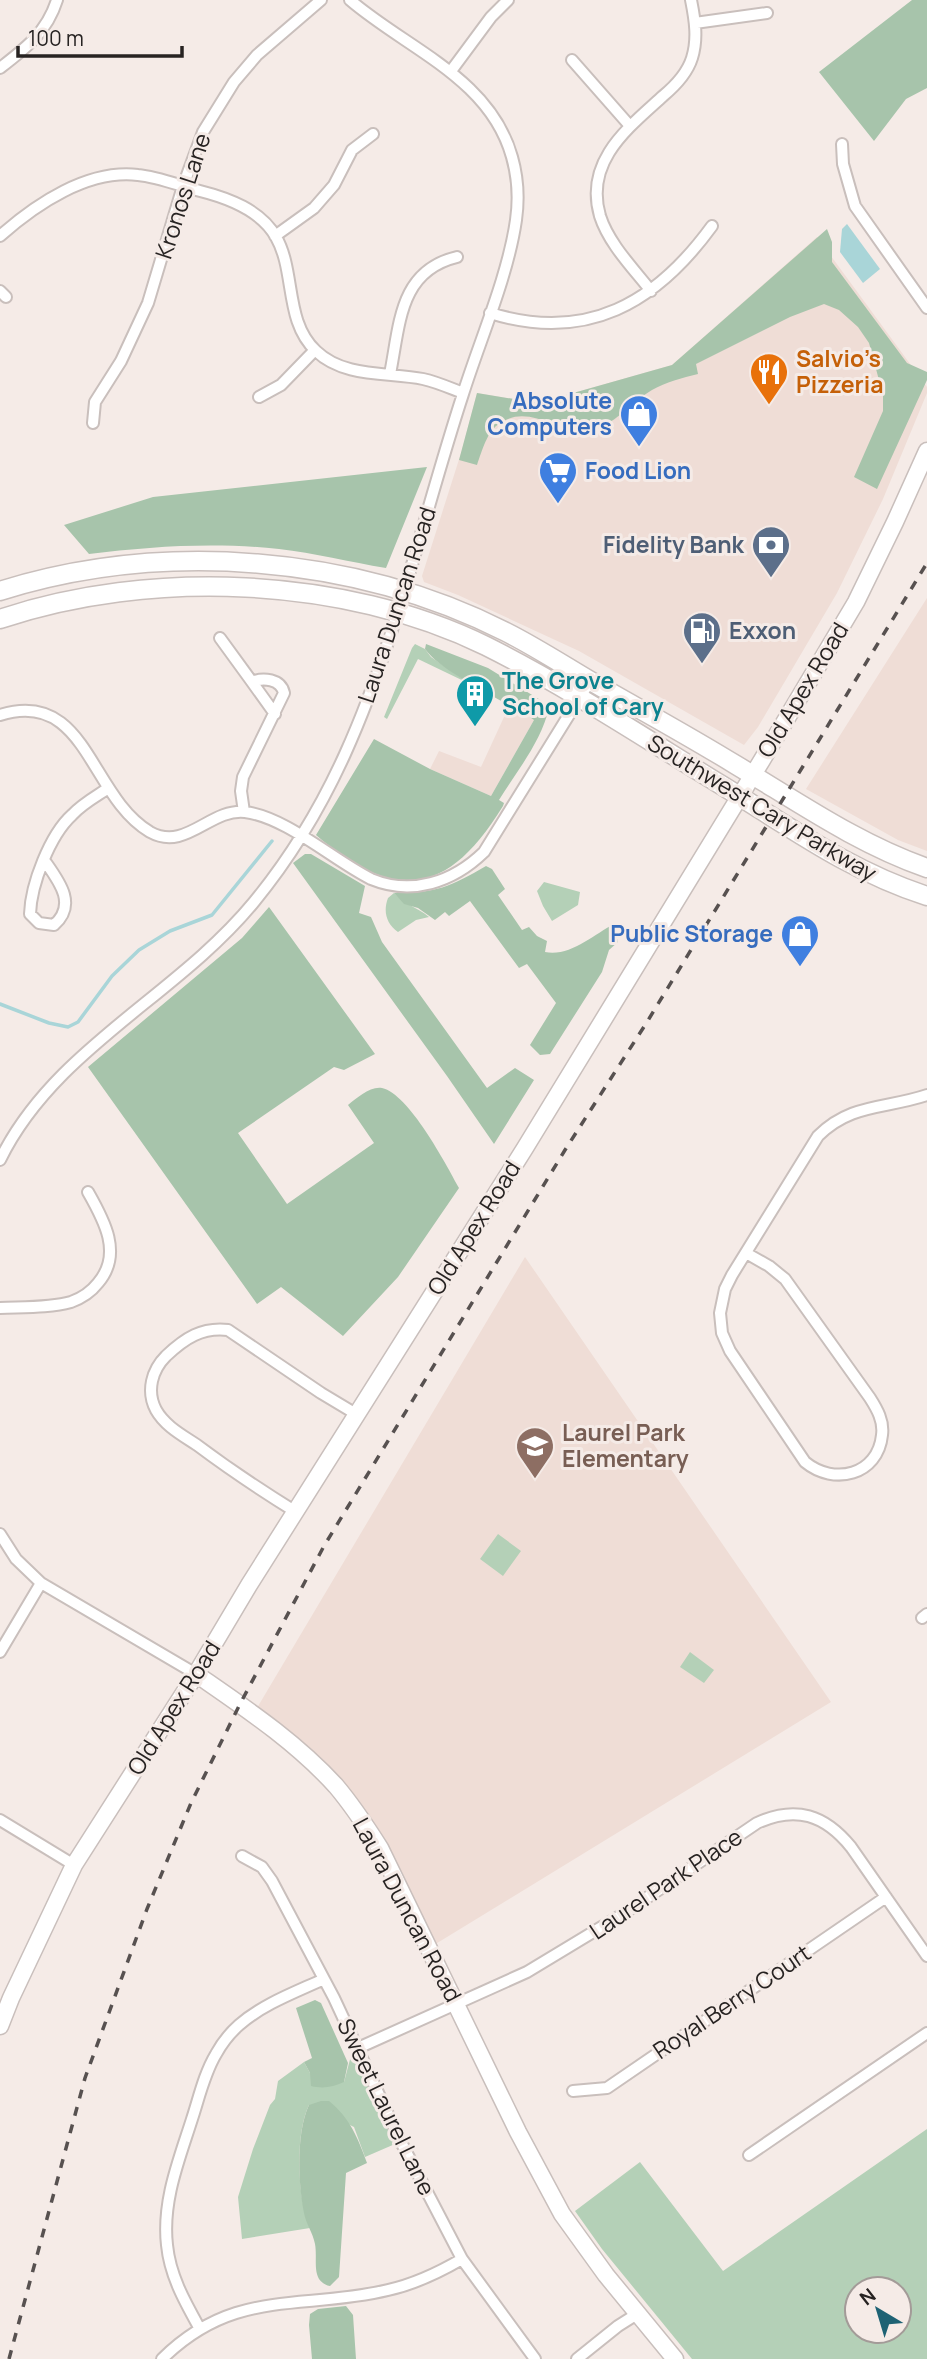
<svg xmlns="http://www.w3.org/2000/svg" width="927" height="2359" font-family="Manrope,sans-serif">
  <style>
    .built { fill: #efddd6 }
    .green { fill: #b4d0b7; fill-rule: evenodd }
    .forest { fill: #a7c4ab }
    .water { fill: #a9d5d8 }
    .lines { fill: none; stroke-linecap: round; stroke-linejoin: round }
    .stream { stroke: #a9d5d8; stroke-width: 3.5 }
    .street-casing { stroke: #c9bfbc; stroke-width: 14 }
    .secondary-casing { stroke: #c9bfbc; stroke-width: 19 }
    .primary-casing { stroke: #c9bfbc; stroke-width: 21 }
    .street { stroke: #fff; stroke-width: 10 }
    .secondary { stroke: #fff; stroke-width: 16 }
    .primary { stroke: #fff; stroke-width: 18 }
    .rail { stroke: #575150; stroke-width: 3.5; stroke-dasharray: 9 9; stroke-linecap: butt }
    .labels { text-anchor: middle; stroke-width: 6; stroke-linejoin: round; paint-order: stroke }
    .street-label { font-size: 23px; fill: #272322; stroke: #f5ebe7 }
    .food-label { font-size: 23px; font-weight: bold; fill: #c56008; stroke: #f5ebe7; text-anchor: start }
    .shop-label { font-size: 23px; font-weight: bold; fill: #366cbe; stroke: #f5ebe7; text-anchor: end }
    .service-label { font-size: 23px; font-weight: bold; fill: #4e5e75; stroke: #f5ebe7; text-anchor: end }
    .culture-label { font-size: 23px; font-weight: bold; fill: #0d838f; stroke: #f5ebe7; text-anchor: start }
    .education-label { font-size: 23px; font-weight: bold; fill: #785e54; stroke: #f5ebe7; text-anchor: start }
  </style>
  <rect width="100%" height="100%" fill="#f5ebe7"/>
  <path class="built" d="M817 237 927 387V393L883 499 837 593 758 727 744 745 579 651 458 595 424 582 422 576 462 450 477 393 538 403 672 365Z
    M927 598V851L898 840 806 789Z
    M510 704 534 720 491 796 430 769 439 751 481 767Z
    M525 1257 831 1702 429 1948 361 1818 254 1713Z"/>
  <path class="green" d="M415 644 425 649 431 657 470 684 418 659 387 719 384 717 412 648Z
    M544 882 580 892 578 905 552 921 543 906 537 891Z
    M394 893C405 905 417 907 429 917L416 920 398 932C386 924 383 911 388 898Z
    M498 1534 521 1551 503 1576 480 1559Z
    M690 1652 714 1670 704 1683 680 1667Z
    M352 2052 395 2144 365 2157 354 2127 309 2105C295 2133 297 2199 310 2228L242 2239 238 2197 253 2149 270 2105 275 2099 278 2081 304 2062 310 2073 344 2082Z
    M927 2129V2359H692L602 2249 575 2211 640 2162 723 2271ZM857 2289H899V2331H857Z"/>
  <path class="forest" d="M912 0H927V88L906 99 874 141 819 72Z
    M827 229 832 242V262L907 363 927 372V380L877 489 854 477 883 411V395L869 343 858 327 839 310 824 304 790 317 696 364 698 374C682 378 666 382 652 390 631 402 614 427 589 430 558 435 531 403 500 423 487 431 482 451 477 465L459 460 477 393 538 403 672 365Z
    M427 467 386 568C350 562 314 553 279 549 216 542 152 546 89 554L64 525 153 497Z
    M426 644 488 668 542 701 549 708C541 742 517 771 499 800L504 803 503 806C448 896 395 903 316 835L374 739 430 769 491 796 534 720C506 701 443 674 425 649Z
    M305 854H311L365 886 359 913 371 917 382 942 487 1088 515 1068 534 1080 494 1144 447 1076 293 863Z
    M486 866 492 869 505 889 498 895 522 930 529 927 537 936 547 941 545 952C570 957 593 935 614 924L618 942 609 950 602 972 550 1054 540 1055 530 1045 556 1003 527 964 519 968 470 901 449 916 445 912 435 920 418 908 404 904 394 893C436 893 450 887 486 866Z
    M269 907 375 1054 344 1070 334 1067 238 1133 287 1204 374 1143 348 1105C357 1098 370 1086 382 1088 409 1094 446 1164 459 1188L398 1277 343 1336 281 1287 257 1304 88 1067 242 938Z
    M315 2000 321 2003 348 2063 344 2082C333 2087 323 2089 311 2086L310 2073 304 2062 312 2058 296 2008Z
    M321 2101H329C350 2118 358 2138 367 2163L346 2173 339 2277 330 2286C310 2281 318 2260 315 2244 313 2233 306 2224 304 2213 298 2184 296 2132 309 2105Z
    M346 2306 353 2315 356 2359H312L309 2325 310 2314 318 2309Z"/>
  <path class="water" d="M847 224 880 269 863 283 840 252 842 229Z"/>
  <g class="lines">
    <path class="stream" d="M0 1004 49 1023 68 1027 78 1022 112 976 139 950 170 931 212 915 272 841"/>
    <defs>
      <path id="street" d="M695 23 767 13
        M572 60 630 126
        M0 68C26 48 47 32 57 0
        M451 71 491 17 508 0
        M842 144 843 164 855 206 927 308
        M0 236C36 204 88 169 138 175 159 177 180 186 200 191 228 198 261 210 276 237 296 272 284 321 316 351 344 378 388 372 423 379 437 382 450 388 463 393
        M275 236 314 208 334 185 352 150 373 134
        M0 291 6 297
        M651 291C633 268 609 244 600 216 584 161 628 128 663 96 675 86 687 74 692 58 698 39 695 20 691 0
        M490 313C587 343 656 303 712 226
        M390 374C400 324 399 271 457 257
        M259 397 281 385 315 350
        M93 423 95 402 121 361 148 303 183 186 203 132 234 82 257 55 321 0
        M220 638 252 682C263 677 281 679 284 693L243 777 241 791 244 812
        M252 682 275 714
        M0 715C87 688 89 796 150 832 186 852 210 808 245 812 286 817 333 860 371 879 412 896 453 882 484 852L590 681
        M44 860C58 880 78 904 54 925L39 923 30 914C31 884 50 835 72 815 82 804 95 797 107 789
        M0 1160C54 1049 177 996 254 902 291 857 321 807 345 754 397 639 424 513 463 394 480 340 508 276 516 220 519 199 518 178 512 157 490 78 407 49 350 0
        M746 1253 769 1266 785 1279 870 1398C877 1409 884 1421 882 1435 878 1475 834 1486 805 1462L730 1351 722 1333 720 1313 725 1289 732 1275 818 1136C851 1103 886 1109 927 1095
        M0 1308C23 1307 50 1308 71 1302 82 1298 91 1292 98 1283 123 1254 104 1220 88 1192
        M296 1512C262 1491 229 1469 197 1445 182 1435 165 1426 156 1410 146 1391 152 1370 166 1356 185 1338 202 1327 228 1330L321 1393 356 1414
        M0 1534 16 1559 41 1583 196 1674
        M922 1618 927 1614
        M0 1652 41 1583
        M0 1820 74 1865
        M242 1856 262 1867 272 1881 334 1998 401 2142 462 2259 535 2359
        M358 2048 527 1972 623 1914 757 1823C796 1805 825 1815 851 1847L927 1956
        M573 2091 607 2088 886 1897
        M749 2155 927 2033
        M200 2329C185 2302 170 2276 167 2245 162 2201 179 2160 192 2119 199 2098 204 2074 216 2054 222 2043 230 2033 239 2025 263 2004 296 1992 324 1979
        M162 2359C235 2287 301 2311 388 2290 415 2284 438 2273 462 2259
        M577 2359 618 2326 637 2314"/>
      <path id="secondary" d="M196 1674C245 1708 295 1741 336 1786 352 1805 366 1826 380 1848L518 2132 562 2214 606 2275 675 2359
        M0 2026 11 1998 74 1865 196 1674 249 1585 525 1148 762 760 856 602 895 522 927 451"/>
      <path id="primary" d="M0 591C163 540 354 555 506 632 536 647 565 666 594 683 641 710 689 736 736 765 798 802 858 844 927 868
        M0 619C149 569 344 576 486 646 564 685 643 737 718 783 789 826 847 870 927 896"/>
    </defs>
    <use href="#street" class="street-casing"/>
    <use href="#secondary" class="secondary-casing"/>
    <use href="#primary" class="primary-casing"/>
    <use href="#street" class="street"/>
    <use href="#secondary" class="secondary"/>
    <use href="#primary" class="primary"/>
    <path class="rail" d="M9 2359 85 2078 147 1909 191 1803 240 1704 324 1546 565 1150 647 1022 927 563"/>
  </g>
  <defs>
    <symbol id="restaurant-pin" viewBox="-11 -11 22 30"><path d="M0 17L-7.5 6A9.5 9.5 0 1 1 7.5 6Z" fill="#e8710a" stroke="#f5ebe7"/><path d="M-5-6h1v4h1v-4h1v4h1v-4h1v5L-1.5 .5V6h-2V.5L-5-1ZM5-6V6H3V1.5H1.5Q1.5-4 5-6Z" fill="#fff"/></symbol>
    <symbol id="shop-pin" viewBox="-11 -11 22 30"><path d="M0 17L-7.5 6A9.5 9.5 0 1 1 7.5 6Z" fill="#3f7fe0" stroke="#f5ebe7"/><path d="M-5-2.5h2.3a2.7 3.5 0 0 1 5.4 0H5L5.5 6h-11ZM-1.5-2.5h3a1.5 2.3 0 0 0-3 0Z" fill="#fff"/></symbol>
    <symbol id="supermarket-pin" viewBox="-11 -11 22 30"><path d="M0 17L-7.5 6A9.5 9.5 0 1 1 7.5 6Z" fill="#3f7fe0" stroke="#f5ebe7"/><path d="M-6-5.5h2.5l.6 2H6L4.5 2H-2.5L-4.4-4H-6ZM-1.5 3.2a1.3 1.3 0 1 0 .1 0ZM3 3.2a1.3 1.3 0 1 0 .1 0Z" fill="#fff"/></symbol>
    <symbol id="bank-pin" viewBox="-11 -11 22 30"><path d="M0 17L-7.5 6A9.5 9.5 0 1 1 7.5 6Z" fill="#5c6f8a" stroke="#f5ebe7"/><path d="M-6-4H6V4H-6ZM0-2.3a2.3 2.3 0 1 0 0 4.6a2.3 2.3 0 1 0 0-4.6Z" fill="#fff"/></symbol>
    <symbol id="fuel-pin" viewBox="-11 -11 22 30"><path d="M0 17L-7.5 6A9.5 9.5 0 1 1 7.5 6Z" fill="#5c6f8a" stroke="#f5ebe7"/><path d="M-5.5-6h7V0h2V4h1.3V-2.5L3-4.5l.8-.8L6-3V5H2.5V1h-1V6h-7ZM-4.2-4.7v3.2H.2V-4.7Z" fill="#fff"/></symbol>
    <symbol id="building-pin" viewBox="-11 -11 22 30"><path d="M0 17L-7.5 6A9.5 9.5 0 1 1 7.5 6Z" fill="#0f9aa8" stroke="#f5ebe7"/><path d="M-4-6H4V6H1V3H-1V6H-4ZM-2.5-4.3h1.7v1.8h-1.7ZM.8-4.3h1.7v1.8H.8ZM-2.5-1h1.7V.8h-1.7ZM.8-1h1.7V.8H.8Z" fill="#fff"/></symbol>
    <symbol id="school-pin" viewBox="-11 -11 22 30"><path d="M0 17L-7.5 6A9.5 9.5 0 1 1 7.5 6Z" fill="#8d6e63" stroke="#f5ebe7"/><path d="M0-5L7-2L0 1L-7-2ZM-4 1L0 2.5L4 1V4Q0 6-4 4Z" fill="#fff"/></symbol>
  </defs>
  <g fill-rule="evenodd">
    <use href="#restaurant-pin" x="747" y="350" width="44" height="60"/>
    <use href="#shop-pin" x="617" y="392" width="44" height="60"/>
    <use href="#supermarket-pin" x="536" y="449" width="44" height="60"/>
    <use href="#bank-pin" x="749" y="523" width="44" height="60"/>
    <use href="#fuel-pin" x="680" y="609" width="44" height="60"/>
    <use href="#building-pin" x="453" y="672" width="44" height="60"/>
    <use href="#shop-pin" x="778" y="912" width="44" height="60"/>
    <use href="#school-pin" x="513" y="1424" width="44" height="60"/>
  </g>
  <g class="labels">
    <g class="street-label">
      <text transform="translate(183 196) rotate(-72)" y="8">Kronos Lane</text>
      <text transform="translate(397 605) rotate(-72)" y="8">Laura Duncan Road</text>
      <text transform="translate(803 690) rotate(-59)" y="8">Old Apex Road</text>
      <text transform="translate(762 808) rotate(31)" y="8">Southwest Cary Parkway</text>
      <text transform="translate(474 1228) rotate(-58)" y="8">Old Apex Road</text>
      <text transform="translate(174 1708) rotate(-58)" y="8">Old Apex Road</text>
      <text transform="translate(666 1884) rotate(-34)" y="8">Laurel Park Place</text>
      <text transform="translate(407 1910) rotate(62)" y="8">Laura Duncan Road</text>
      <text transform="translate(732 2002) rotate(-34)" y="8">Royal Berry Court</text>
      <text transform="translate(386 2107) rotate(64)" y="8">Sweet Laurel Lane</text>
    </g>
    <g class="food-label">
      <text x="796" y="367">Salvio’s<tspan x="796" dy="26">Pizzeria</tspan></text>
    </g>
    <g class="shop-label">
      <text x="612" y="409">Absolute<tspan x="612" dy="26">Computers</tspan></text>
      <text x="585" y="479" text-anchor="start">Food Lion</text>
      <text x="773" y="942">Public Storage</text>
    </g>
    <g class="service-label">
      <text x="744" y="553">Fidelity Bank</text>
      <text x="729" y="639" text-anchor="start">Exxon</text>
    </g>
    <g class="culture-label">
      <text x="502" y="689">The Grove<tspan x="502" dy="26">School of Cary</tspan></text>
    </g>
    <g class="education-label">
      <text x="562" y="1441">Laurel Park<tspan x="562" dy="26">Elementary</tspan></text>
    </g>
  </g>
  <g transform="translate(878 2310) rotate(322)"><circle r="33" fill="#f5ebe7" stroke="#a39b98" stroke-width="2"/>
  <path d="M0-5L12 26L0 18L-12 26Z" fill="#1e6274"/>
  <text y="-10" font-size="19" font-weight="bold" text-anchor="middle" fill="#272322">N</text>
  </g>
  <path d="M18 46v10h164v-10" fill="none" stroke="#272322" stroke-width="3.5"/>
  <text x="28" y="46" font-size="21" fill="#272322" stroke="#f5ebe7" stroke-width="5" paint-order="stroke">100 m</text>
</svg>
